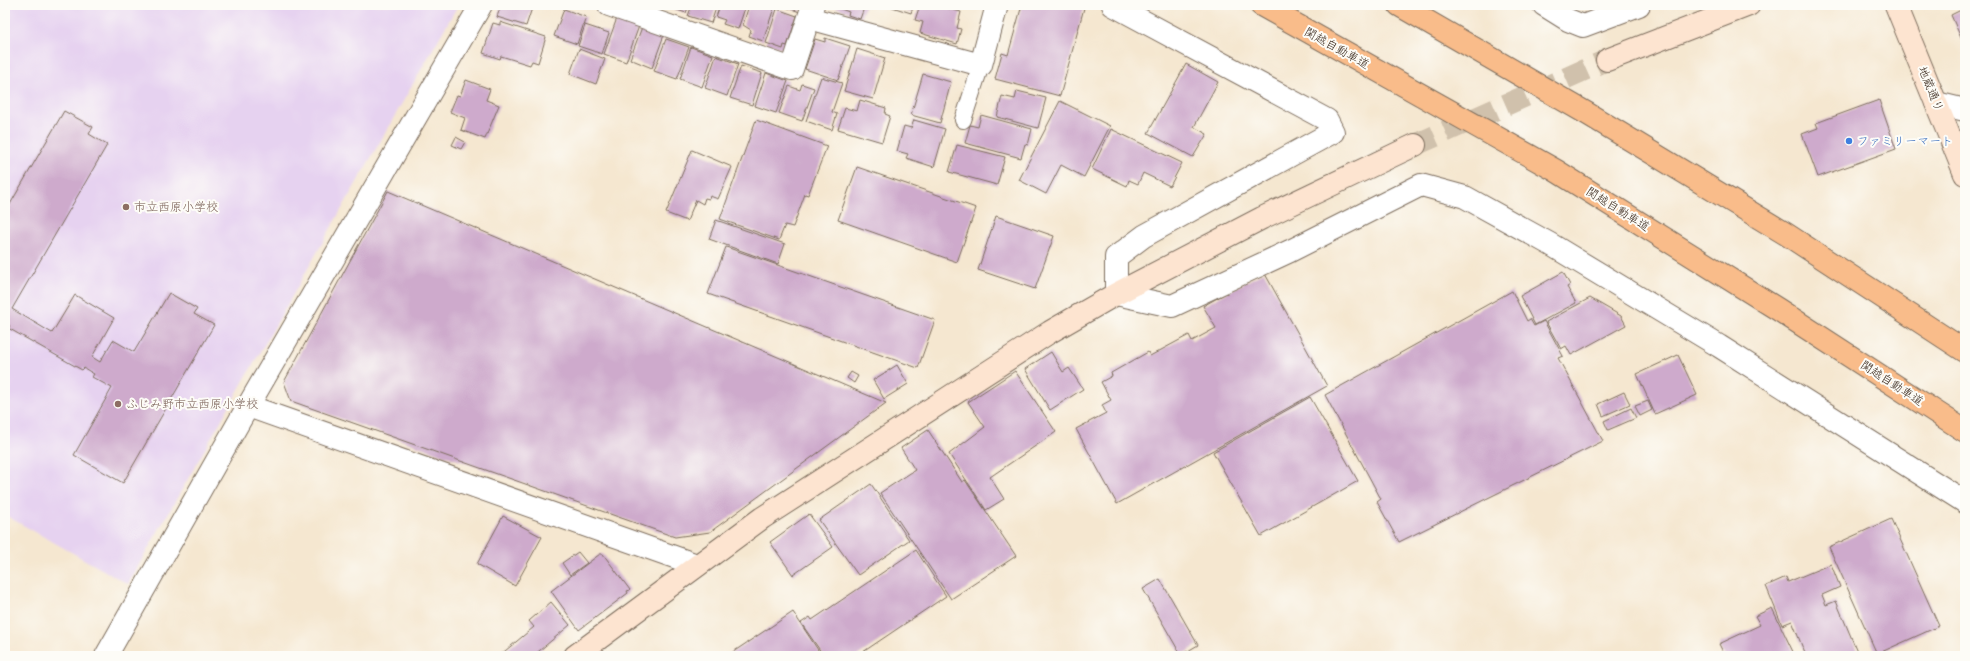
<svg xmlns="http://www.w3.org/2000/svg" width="1970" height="661" font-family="Mali,'Klee One',sans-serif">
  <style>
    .built { fill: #e6d2f0 }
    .building { fill: #ceaacc }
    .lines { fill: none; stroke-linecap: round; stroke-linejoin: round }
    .secondary-tunnel { stroke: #d0c1ac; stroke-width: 22; stroke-dasharray: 22 11; stroke-linecap: butt }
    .lane-casing { stroke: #7c6c5c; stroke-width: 18 }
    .street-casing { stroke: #7c6c5c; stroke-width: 24 }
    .secondary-casing { stroke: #7c6c5c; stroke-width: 24 }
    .highway-casing { stroke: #7c6c5c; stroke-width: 24 }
    .lane { stroke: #fff; stroke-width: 16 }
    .street { stroke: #fff; stroke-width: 22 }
    .secondary { stroke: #fde4d0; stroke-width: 22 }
    .highway { stroke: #f9bc8a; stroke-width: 22 }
    .shop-dot { fill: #3f7fe0; stroke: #fdfcf7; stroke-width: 1.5 }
    .education-dot { fill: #8d6e63; stroke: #fdfcf7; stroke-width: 1.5 }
    .labels { text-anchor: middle; stroke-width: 4; stroke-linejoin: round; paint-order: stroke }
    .street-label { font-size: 12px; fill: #3b2a1e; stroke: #fdfcf7 }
    .shop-label { font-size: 12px; fill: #366cbe; stroke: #fdfcf7; text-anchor: start }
    .education-label { font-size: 12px; fill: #785e54; stroke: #fdfcf7; text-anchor: start }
  </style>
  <rect width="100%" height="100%" fill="#fdfcf7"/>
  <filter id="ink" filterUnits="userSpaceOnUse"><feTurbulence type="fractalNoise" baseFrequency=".025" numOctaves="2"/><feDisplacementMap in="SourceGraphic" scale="8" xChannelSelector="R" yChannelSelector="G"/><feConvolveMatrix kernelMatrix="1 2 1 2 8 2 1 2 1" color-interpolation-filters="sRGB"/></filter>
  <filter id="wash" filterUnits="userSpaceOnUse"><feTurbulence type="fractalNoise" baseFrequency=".012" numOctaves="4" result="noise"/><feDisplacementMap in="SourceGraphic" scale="16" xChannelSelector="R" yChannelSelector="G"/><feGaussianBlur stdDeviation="0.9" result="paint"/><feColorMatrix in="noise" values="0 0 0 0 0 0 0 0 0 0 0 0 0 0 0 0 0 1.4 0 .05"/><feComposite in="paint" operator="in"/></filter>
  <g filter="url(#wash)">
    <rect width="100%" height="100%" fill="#f5e7d0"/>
    <path class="built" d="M5 5H458L128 584 5 515Z"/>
    <g id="blocks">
      <path class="building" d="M501 5H533L526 26 497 17Z
        M662 5H689L686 13Z
        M692 5H717L711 23 688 16Z
        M720 5H746L738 29 723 24 725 20 716 17Z
        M749 5H765L774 8 763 41 749 36 751 30 743 25Z
        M780 5H803L800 12Z
        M830 5H865L860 19 848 15 849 12Z
        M886 5H914L911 13Z
        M920 5H935L961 12 957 28 961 29 957 44 920 33 923 22 915 20Z
        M1022 5H1074L1084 8 1060 96 995 79 1002 53 1008 55Z
        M1965 8V47L1951 15Z
        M564 9 586 17 577 44 554 36Z
        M777 9 797 16 787 46 784 45 783 49 766 43Z
        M617 18 639 26 626 62 604 54Z
        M500 22 546 37 538 63 532 61 530 65 501 56 500 59 483 53 493 23 500 25Z
        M585 25 609 33 602 54 578 46Z
        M642 27 664 35 652 68 630 59Z
        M825 38 850 46 838 80 805 69 815 39 825 42Z
        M666 39 689 47 677 79 654 71Z
        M691 47 713 55 702 87 680 79Z
        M579 49 605 59 596 84 570 74Z
        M857 49 885 58 873 99 844 91Z
        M716 56 738 64 727 96 705 88Z
        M1186 64 1218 82 1194 127 1207 134 1193 157 1148 133Z
        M741 66 762 73 752 105 730 98Z
        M766 73 788 81 776 113 755 106Z
        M923 74 951 82 940 123 911 115Z
        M821 77 842 83 832 112 837 114 832 130 806 121Z
        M466 80 490 89 486 100 499 105 485 139 461 130 465 118 450 112 457 95 460 96Z
        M802 84 814 88 802 121 779 113 789 86 800 90Z
        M1017 91 1046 98 1038 128 997 117 1002 96 1015 99Z
        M860 100 886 108 885 114 890 116 882 142 838 129 845 108 857 111Z
        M1879 100 1896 149 1818 177 1802 134 1818 128 1816 123Z
        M1060 101 1110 126 1084 177 1061 165 1046 194 1019 180Z
        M64 111 93 127 89 134 107 145 12 309 52 333 75 295 114 318 92 357 100 362 113 340 134 352 169 293 197 309 194 314 214 325 123 483 74 455 112 388 92 377 94 374 84 368 82 370 8 328 10 326 5 323V213Z
        M981 115 1032 129 1028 145 1025 144 1021 158 965 143 970 125 978 127Z
        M756 120 827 146 808 195 805 194 793 227 785 225 779 240 720 219Z
        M914 120 945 129 934 167 906 158 908 154 897 151 904 126 911 128Z
        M1111 129 1182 163 1170 186 1143 173 1138 184 1129 180 1127 186 1092 169Z
        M456 137 465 142 461 149 452 145Z
        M957 145 1005 157 997 185 949 172Z
        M692 150 732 167 718 199 710 196 709 199 705 198 703 204 696 200 687 221 666 213Z
        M857 167 976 208 957 262 838 220Z
        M388 191 886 403 710 532 675 537 291 401 284 382Z
        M996 216 1054 236 1035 289 978 270Z
        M716 220 785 244 778 264 709 239Z
        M726 247 935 320 918 368 708 294Z
        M1264 272 1327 386 1117 504 1076 429 1106 413 1102 405 1111 400 1101 382 1112 376 1111 373 1148 352 1150 356 1189 335 1192 341 1216 328 1203 306Z
        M1563 272 1570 285 1567 287 1576 303 1535 325 1520 296Z
        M1512 291 1527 321 1530 319 1534 326 1544 321 1563 356 1558 358 1603 441 1399 542 1377 502 1381 499 1325 395Z
        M1590 298 1621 316 1626 325 1571 355 1566 346 1561 349 1546 322Z
        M1051 352 1063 372 1069 368 1083 389 1050 410 1025 369Z
        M1678 355 1697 395 1655 414 1637 374Z
        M897 365 908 384 884 399 873 380Z
        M1015 371 1056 432 990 477 1004 499 986 510 949 454 985 427 968 402Z
        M851 372 858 376 854 383 847 378Z
        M1624 392 1630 404 1603 416 1598 404Z
        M1310 397 1358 481 1261 536 1213 452Z
        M1648 401 1652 410 1640 416 1635 406Z
        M1631 408 1636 418 1608 430 1604 421Z
        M928 430 962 482 965 480 1016 556 951 599 880 493 915 470 901 448Z
        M871 484 909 540 858 575 819 520Z
        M809 514 833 547 793 575 770 542Z
        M503 516 542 537 515 586 477 564Z
        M1891 519 1939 626 1877 654 1829 547Z
        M916 550 946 596 857 656H824L801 623 810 617 812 620Z
        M578 552 587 563 570 575 562 563Z
        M600 554H603L630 590 627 591 628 593 579 630 551 591Z
        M1831 564 1840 587 1822 595 1826 605 1836 601 1859 656H1806L1792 621 1782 625 1766 586 1786 577 1788 582Z
        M1160 579 1198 645 1181 655 1143 589Z
        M551 602 570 625 533 656H499L534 627 529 621Z
        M1772 608 1795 656H1725L1719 644 1760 625 1755 616Z
        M793 612 822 656H727Z"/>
    </g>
  </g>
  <g filter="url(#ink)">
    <use href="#blocks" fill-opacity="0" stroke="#7c6c5c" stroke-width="1"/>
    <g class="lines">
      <path class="secondary-tunnel" d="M1415 145 1607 60"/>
      <defs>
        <path id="lane" d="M963 120 981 65"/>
        <path id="street" d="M609 5 792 69 813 5
          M1113 5 1327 120 1333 132 1144 236 1116 257V294L1172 306 1290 251 1421 185 1465 197 1550 244 1719 346 1965 502
          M1544 5 1568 20 1583 26 1639 5
          M809 18 981 65 997 5
          M1936 103 1965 110
          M248 406 697 565
          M106 656 248 406 481 5"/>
        <path id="secondary" d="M1896 5 1965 174
          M1607 60 1749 5
          M575 656 762 518 1050 332 1116 294 1262 218 1415 145"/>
        <path id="highway" d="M1261 5 1555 170 1779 310 1965 431
          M1399 5 1588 114 1786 234 1965 351"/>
      </defs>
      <use href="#lane" class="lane-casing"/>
      <use href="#street" class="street-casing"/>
      <use href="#secondary" class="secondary-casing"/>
      <use href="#highway" class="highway-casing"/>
      <use href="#lane" class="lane"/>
      <use href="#street" class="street"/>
      <use href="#secondary" class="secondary"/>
      <use href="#highway" class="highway"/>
    </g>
  </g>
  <circle class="shop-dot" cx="1849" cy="141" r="4"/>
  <g class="education-dot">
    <circle cx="126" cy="207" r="4"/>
    <circle cx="118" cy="404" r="4"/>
  </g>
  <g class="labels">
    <g class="street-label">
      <text transform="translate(1337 48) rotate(29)" y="4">関越自動車道</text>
      <text transform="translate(1931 89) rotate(68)" y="4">地蔵通り</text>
      <text transform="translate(1618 209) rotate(32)" y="4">関越自動車道</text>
      <text transform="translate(1892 383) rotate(33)" y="4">関越自動車道</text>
    </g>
    <g class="shop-label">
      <text x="1857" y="145">ファミリーマート</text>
    </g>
    <g class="education-label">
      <text x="134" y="211">市立西原小学校</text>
      <text x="126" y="408">ふじみ野市立西原小学校</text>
    </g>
  </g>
  <rect width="1970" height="661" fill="none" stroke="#fdfcf7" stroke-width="20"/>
</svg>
